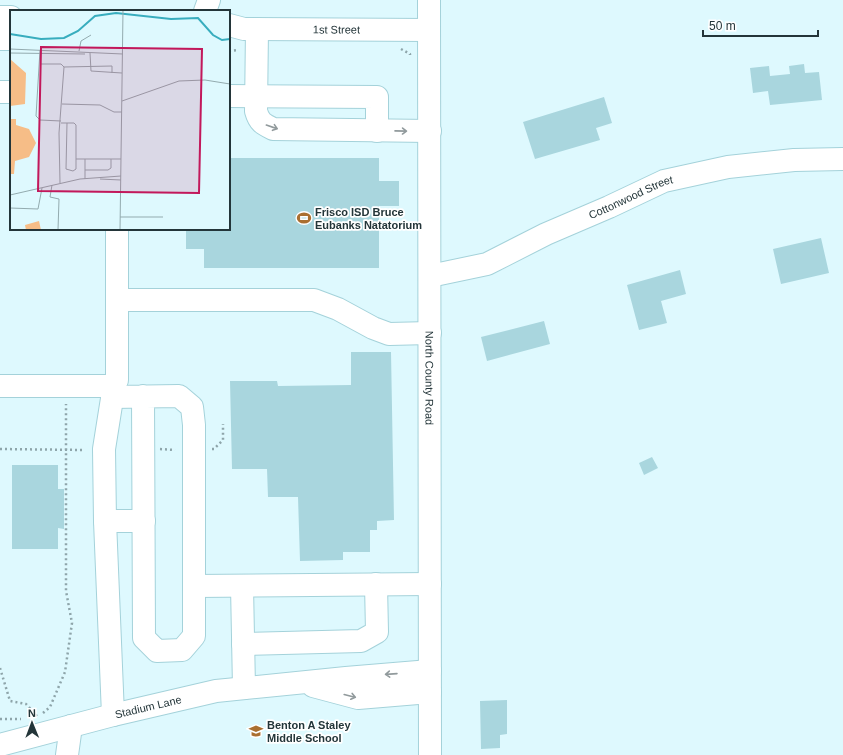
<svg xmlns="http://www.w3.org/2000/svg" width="843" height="755" font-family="Arial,sans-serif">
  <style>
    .building { fill: #a9d6de }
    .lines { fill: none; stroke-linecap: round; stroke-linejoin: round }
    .minor-casing { stroke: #a4d2da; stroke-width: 24 }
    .path { stroke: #8ea5aa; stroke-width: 2.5; stroke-dasharray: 2 3; stroke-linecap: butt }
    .minor { stroke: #fff; stroke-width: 22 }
    .oneway { stroke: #919a9c }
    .labels { text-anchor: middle; stroke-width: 3.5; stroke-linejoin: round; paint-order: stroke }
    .street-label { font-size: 11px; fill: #233539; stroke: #fff }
    .poi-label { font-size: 11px; font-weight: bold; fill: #233539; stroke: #fff; text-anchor: start }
    .inset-river { fill: none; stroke: #38adbe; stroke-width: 2 }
    .inset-road { fill: none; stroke: #93abaf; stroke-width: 1 }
    .view { fill: #c2185b; fill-opacity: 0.15; stroke: #c2185b; stroke-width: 2 }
    .inset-edge { fill: none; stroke: #233539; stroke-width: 2 }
  </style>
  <rect width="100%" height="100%" fill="#def9fe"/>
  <path class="building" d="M804 64 805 73 819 72 822 100 770 105 768 91 753 93 750 68 769 66 770 76 790 74 789 66Z
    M604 97 612 123 596 128 600 140 535 159 523 122Z
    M229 158H379V181H399V206H379V268H204V249H186V229H229Z
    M821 238 829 273 781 284 773 249Z
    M680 270 686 294 661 301 667 323 639 330 627 285Z
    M544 321 550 344 487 361 481 337Z
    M351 352H391L394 520 377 521V530H370V552H343V560L300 561 298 497H268L267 469H232L230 381H277L278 386 351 385Z
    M652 457 658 468 644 475 639 463Z
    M12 465H58V489H64V529L58 528V549H12Z
    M507 700V734L500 735V748L481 749 480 701Z"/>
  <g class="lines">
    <defs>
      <g id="minor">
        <path id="s1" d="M429 0 430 755"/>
        <path d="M205 11 209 0"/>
        <path d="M0 17H11"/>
        <path id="s2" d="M229 25 244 29 429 30"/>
        <path d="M257 29 256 111C259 122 263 124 273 129L430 131"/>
        <path d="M0 39H11"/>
        <path d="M0 92H11"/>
        <path d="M229 96 377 97V131"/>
        <path id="s3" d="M430 276 487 264 546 234 609 207 664 181 728 167 794 160 843 159"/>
        <path d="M117 300H314L338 309 373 328 389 334 430 333"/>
        <path d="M0 386H114"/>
        <path d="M112 397 179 396 192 407 194 425V636L182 650 157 651 144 638 143 396"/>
        <path d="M105 521H144"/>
        <path d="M194 586 430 584"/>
        <path d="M242 586 244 688"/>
        <path d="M243 644 361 641 377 632 376 584"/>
        <path d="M313 686 358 698 430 692"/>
        <path d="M113 715 105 521 104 449 114 386 117 380V229"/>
        <path id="s4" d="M0 745 113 715 216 691 346 678 430 671"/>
        <path d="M67 755 71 726"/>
      </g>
    </defs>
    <use href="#minor" class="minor-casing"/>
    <path class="path" d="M401 49 410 54V55
      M229 51 238 50
      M0 449 85 450
      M160 449 175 450
      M212 449H214L223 440V424
      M0 668 10 701 26 704 37 716
      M43 713 50 707 65 672 72 623 66 591V404
      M0 719H21"/>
    <use href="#minor" class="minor"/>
  </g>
  <defs><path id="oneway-shaft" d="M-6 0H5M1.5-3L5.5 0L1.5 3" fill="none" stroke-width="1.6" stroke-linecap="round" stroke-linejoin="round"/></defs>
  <g class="oneway">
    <use href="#oneway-shaft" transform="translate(272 127) rotate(19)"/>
    <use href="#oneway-shaft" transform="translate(401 131) rotate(1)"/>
    <use href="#oneway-shaft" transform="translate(391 674) rotate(176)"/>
    <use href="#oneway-shaft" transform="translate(350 696) rotate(14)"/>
  </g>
  <defs>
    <symbol id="stadium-bare" viewBox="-9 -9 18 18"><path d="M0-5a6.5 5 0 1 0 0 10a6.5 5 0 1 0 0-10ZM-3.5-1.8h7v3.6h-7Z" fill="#aa6f30" stroke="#fff" stroke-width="2.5" paint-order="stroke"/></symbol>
    <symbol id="school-bare" viewBox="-9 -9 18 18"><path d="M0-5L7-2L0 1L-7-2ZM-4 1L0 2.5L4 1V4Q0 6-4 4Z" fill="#aa6f30" stroke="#fff" stroke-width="2.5" paint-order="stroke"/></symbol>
  </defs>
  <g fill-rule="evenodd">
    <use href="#stadium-bare" x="294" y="208" width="20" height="20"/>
    <use href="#school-bare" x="246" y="721" width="20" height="20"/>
  </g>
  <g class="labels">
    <g class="street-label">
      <text dy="4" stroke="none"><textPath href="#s2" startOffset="108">1st Street</textPath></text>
      <text dy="4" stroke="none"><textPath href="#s3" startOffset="217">Cottonwood Street</textPath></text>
      <text dy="4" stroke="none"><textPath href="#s1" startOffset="378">North County Road</textPath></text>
      <text dy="4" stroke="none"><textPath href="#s4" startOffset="153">Stadium Lane</textPath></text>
    </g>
    <g class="poi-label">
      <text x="315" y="216">Frisco ISD Bruce<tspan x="315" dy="13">Eubanks Natatorium</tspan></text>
      <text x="267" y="729">Benton A Staley<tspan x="267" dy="13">Middle School</tspan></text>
    </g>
  </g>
  <g transform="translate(10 10)">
    <rect width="220" height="220" fill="#def9fe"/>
    <path d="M0 49 16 63 15 94 0 96ZM0 109H6V115L19 119 26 133 19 147 5 151 4 164H0ZM29 211 31 220H16L15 215Z" fill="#f6bd87"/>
    <path class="inset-river" d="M0 24 31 29 54 28 68 21 85 6 106 3 161 9 188 8 203 25 212 30 220 29"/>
    <path class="inset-road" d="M43 0H77M0 39 113 44M30 40 26 106 30 110 51 111M69 41 71 31 81 25M0 43 75 44M80 43 81 61 112 63M30 54H51L54 57M112 91 169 71 195 70 220 74M52 94 90 95 104 102H112M51 113H64L66 115V159L63 161 56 159 57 113M66 149H111M75 160H98L101 158V149M75 169V149M90 169 111 170M50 173 49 123 54 57 102 56V63M42 175 40 187 49 189 48 220M0 185 70 169 111 166M0 198 28 199 32 178M110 207H153M110 220 113 0"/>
    <path class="view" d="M31 37 192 39 189 183 28 181Z"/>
    <rect width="220" height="220" class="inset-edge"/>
  </g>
  <g transform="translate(32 723) rotate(359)" stroke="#ffffff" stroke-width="3" paint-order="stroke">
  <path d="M0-3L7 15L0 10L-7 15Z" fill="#233539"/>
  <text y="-6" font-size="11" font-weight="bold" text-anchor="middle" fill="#233539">N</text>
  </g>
  <path d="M703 30v6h115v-6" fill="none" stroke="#233539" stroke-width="2"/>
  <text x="709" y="30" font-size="12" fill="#233539" stroke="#ffffff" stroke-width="3" paint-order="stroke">50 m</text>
</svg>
